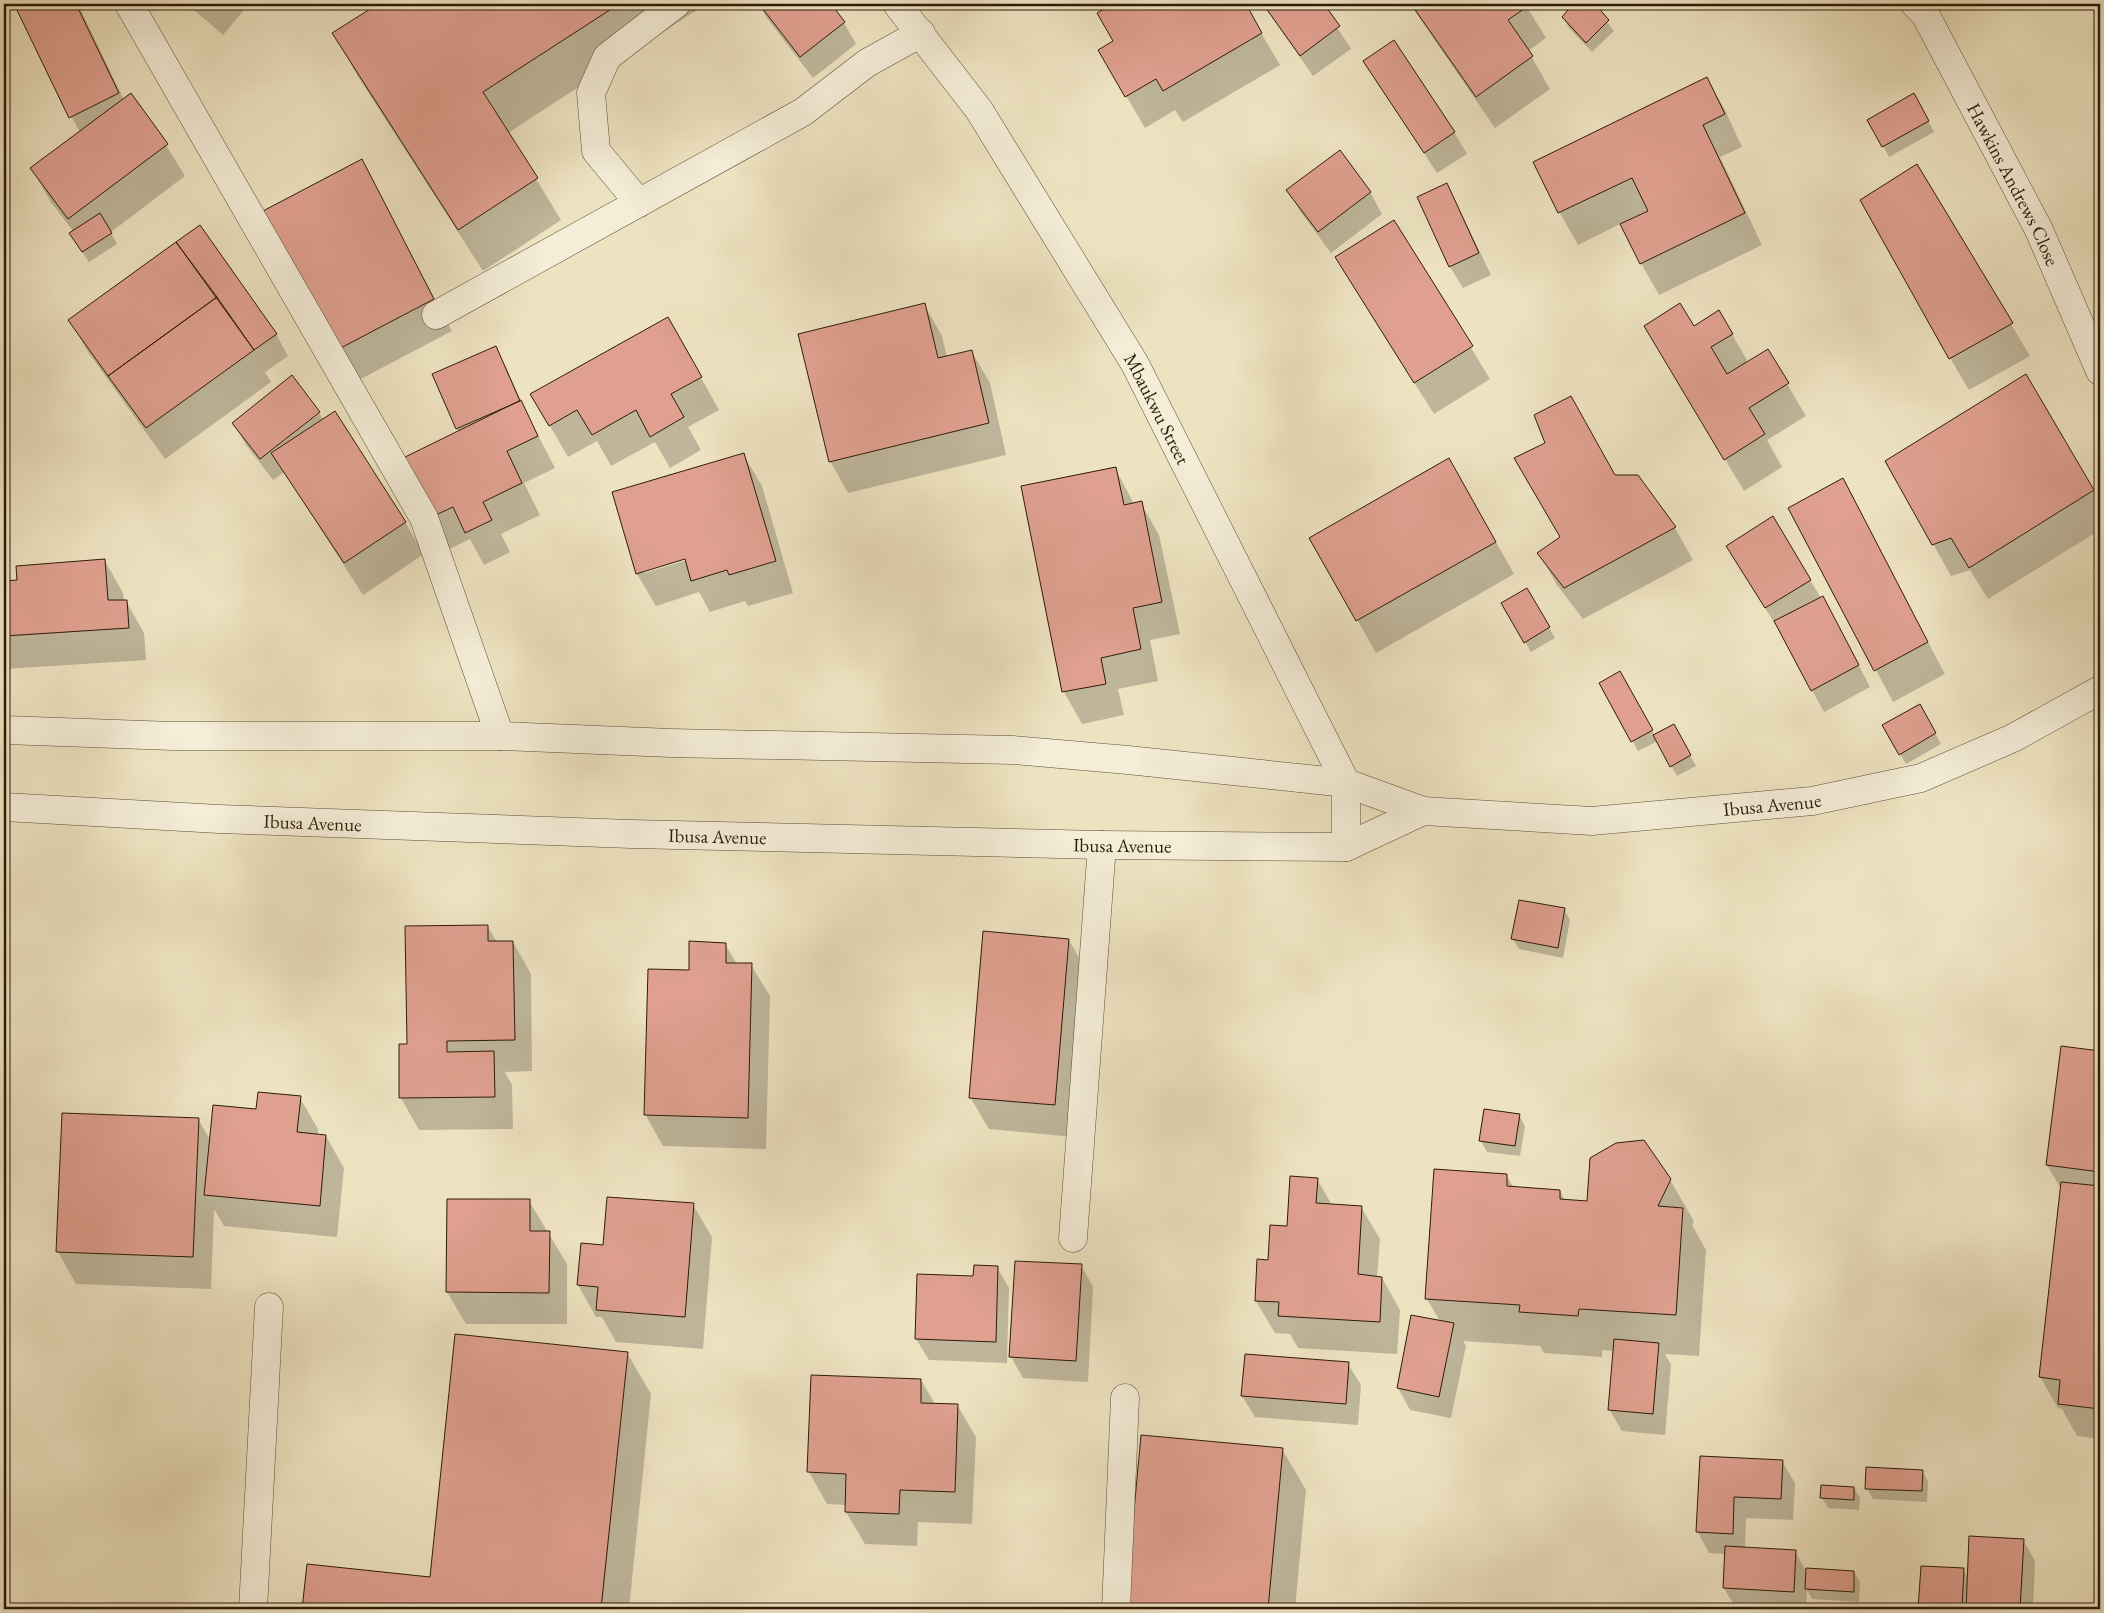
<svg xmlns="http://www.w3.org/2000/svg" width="2104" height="1613" font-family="'EB Garamond',serif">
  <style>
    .shadow { fill: #0003; fill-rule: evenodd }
    .building { fill: #dfa08f; stroke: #2d1b09 }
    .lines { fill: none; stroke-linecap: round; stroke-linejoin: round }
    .minor-casing { stroke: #5d4d37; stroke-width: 29 }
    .minor { stroke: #f4edd7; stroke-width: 28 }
    .labels { text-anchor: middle; stroke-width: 5; stroke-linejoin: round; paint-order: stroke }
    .street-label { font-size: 19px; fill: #2d1b09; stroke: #f4edd7 }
  </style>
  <rect width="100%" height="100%" fill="#eee3c1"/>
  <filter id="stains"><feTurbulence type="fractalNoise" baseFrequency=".004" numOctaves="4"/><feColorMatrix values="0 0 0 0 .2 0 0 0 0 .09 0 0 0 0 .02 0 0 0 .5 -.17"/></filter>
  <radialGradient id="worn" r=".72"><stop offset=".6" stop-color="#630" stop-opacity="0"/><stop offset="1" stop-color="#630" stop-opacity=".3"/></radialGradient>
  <path class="shadow" d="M15 4H78L124 100 166 145 185 176 111 232 117 244 89 262 77 244 74 232 50 201 32 169 80 133Z
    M187 4H249L223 35Z
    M380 4H706L508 133 561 220 483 271 357 75 334 34Z
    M759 4H829L844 23 856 44 813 78 766 17Z
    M1116 4H1244L1280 65 1183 122 1175 110 1145 128 1100 51 1114 41 1098 14Z
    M1263 4H1322L1351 49 1313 76Z
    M1410 4H1525L1546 38 1528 51 1550 89 1495 128Z
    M1574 4H1593L1614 31 1592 52 1569 28 1563 17Z
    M1364 62 1454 132 1467 154 1437 173Z
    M1707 79 1725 110 1742 147 1720 157 1762 245 1659 295 1641 263 1622 223 1578 245 1560 213 1535 162Z
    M1914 95 1934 132 1889 157 1869 120Z
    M361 160 452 331 355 382 336 350Z
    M1916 165 2030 356 1969 390 1950 358Z
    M1446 184 1458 206 1491 275 1463 288 1450 267 1418 198Z
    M1288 190 1370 192 1382 214 1331 253 1300 211Z
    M1394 221 1490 379 1434 414 1355 289Z
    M924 304 942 336 947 357 971 351 990 383 1006 455 848 493 830 461Z
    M1719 312 1748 362 1767 350 1806 416 1767 440 1782 467 1744 491 1664 358 1694 328Z
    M70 320 276 334 288 356 265 372 271 382 165 459 88 352Z
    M495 347 507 369 526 412 555 468 524 483 540 515 501 534 510 552 484 565 470 539 445 551 426 519 459 432 457 428Z
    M686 351 719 410 688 427 701 450 670 468 655 442 611 466 597 441 568 457 532 395Z
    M2025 376 2100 504V530L1988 599 1970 570 1951 576 1933 544Z
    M292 377 324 420 405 522 424 554 363 595 284 472 273 480 246 445 233 423Z
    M743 454 762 486 793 593 748 606 745 601 710 612 699 592 656 606 637 574 614 493ZM690 556 691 559 644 573V571Z
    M1115 468 1134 504 1141 503 1159 535 1180 634 1150 640 1158 681 1118 689 1124 715 1082 724 1064 692 1022 487Z
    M1615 476H1638L1675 528 1693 560 1583 619 1557 585 1539 553 1562 537Z
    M1842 480 1945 674 1893 702 1790 508Z
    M1467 491 1514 574 1376 653 1311 538Z
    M1773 518 1821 598 1823 597 1870 687 1824 712 1778 629 1740 568Z
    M105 561 123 593 124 601H126L144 633 146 660 4 669V582L18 581Z
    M1527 590 1555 638 1531 652 1503 603Z
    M1620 673 1655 736 1674 726 1696 766 1677 776 1658 741 1638 751 1600 683Z
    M1919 706 1941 744 1906 764 1884 726Z
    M1564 909 1570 920 1563 958 1519 949 1513 939Z
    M487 926 497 942H513L531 974 532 1071 505 1072 512 1085 513 1129 419 1130 401 1098 400 1045H408Z
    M1069 940 1087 972 1073 1137 989 1129 970 1097Z
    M725 944 737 964 751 965 770 996 766 1149 663 1146 645 1114 690 971Z
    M2062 1047 2100 1052V1439L2077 1436 2062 1409 2058 1408 2040 1377 2061 1189 2047 1165Z
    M300 1098 318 1129V1135L326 1136 344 1168 337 1237 224 1226 214 1209 211 1289 76 1284 58 1252 198 1119 211 1141Z
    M1519 1115 1525 1126 1520 1156 1487 1152 1481 1141Z
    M1506 1175 1514 1188 1560 1191 1565 1201 1588 1203 1670 1180 1694 1221 1692 1225 1706 1250 1699 1356 1665 1354 1671 1365 1665 1435 1622 1431 1609 1409 1614 1351 1602 1350V1357L1544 1353 1540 1346 1463 1341 1466 1346 1451 1418 1410 1410 1398 1388 1440 1321 1427 1299Z
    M1317 1179 1332 1205 1361 1207 1380 1239 1377 1277 1382 1278 1400 1310 1397 1354 1298 1348 1290 1334 1275 1333 1256 1301 1269 1261Z
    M529 1201 567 1264V1324H466L447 1292Z
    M693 1205 712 1237 703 1349 616 1342 602 1317H596L578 1285 605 1246Z
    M1081 1265 1093 1287 1088 1382 1023 1378 1011 1357Z
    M997 1267 1009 1288 1007 1363 929 1360 916 1339Z
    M627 1353 651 1394 629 1609H303L308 1565 431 1578Z
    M1348 1364 1361 1385 1358 1425 1255 1417 1242 1396Z
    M921 1380 935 1404 957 1405 976 1437 972 1524 918 1522 917 1546 865 1544 846 1512V1505L827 1504 809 1472Z
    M1282 1449 1306 1490 1295 1609H1126Z
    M1701 1457 1782 1461 1795 1483 1793 1520 1746 1518 1745 1548 1795 1551 1805 1569 1854 1572 1860 1582 1859 1602 1812 1599 1807 1590 1806 1609H1736L1724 1588 1726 1554 1709 1553 1697 1531Z
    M1922 1471 1928 1481 1927 1502 1873 1499 1867 1488Z
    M1854 1488 1860 1498 1859 1510 1828 1508 1822 1498Z
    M2023 1540 2035 1561 2033 1609H1920L1922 1567 1963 1569 1968 1578Z"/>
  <path class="building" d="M14 4H76L119 93 69 118Z
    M378 4H619L483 92 538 178 458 230 332 33Z
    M759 4H831L845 22 800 57Z
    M1113 4H1246L1262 33 1163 91 1156 79 1125 97 1098 50 1113 41 1097 13Z
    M1263 4H1324L1340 26 1300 56Z
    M1411 4H1527L1528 6 1508 20 1533 56 1476 97Z
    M1573 4H1595L1609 20 1586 43 1562 17Z
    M1394 40 1455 132 1424 153 1363 61Z
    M1707 77 1725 114 1703 125 1745 213 1640 264 1620 224 1648 211 1632 178 1558 213 1533 162Z
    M131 93 168 144 68 219 30 168Z
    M1914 93 1929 121 1882 147 1867 120Z
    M1340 150 1371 192 1318 232 1286 190Z
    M362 159 434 299 335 351 263 211Z
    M1917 164 2013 323 1949 359 1860 200Z
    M1447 183 1479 253 1449 267 1417 197Z
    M100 213 112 233 82 252 69 233Z
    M1394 220 1473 346 1414 383 1335 257Z
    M200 225 277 334 254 350 176 242Z
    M176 242 217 297 108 376 68 320Z
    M217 297 254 350 146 428 108 376Z
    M925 303 938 358 972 350 989 423 829 462 798 334Z
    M1680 303 1694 326 1719 310 1733 334 1711 347 1727 374 1768 349 1789 383 1749 408 1765 434 1724 460 1644 326Z
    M668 317 702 377 671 394 684 417 650 437 636 410 592 435 577 410 549 426 530 394Z
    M496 346 520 401 456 429 432 374Z
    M2026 374 2094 490 1969 568 1951 538 1932 545 1885 461Z
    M292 375 320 412 260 459 232 423Z
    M1571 396 1615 475H1638L1676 527 1564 588 1537 553 1560 537 1514 458 1545 443 1534 415Z
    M521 400 538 436 507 451 522 483 483 502 492 520 465 533 453 507 425 520 397 461Z
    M335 411 406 522 344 563 271 453Z
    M744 453 776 561 729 575 727 570 691 581 685 559 636 574 612 492Z
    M1449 458 1496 542 1356 621 1309 538Z
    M1116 467 1124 505 1142 501 1162 602 1133 608 1141 649 1101 658 1106 684 1062 692 1021 486Z
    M1843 478 1928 642 1874 671 1788 508Z
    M1773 516 1811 580 1765 608 1726 546Z
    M105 559 108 600H127L129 628 4 636V581L17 580 16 566Z
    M1527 588 1550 627 1524 643 1501 603Z
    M1823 596 1859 665 1811 691 1774 621Z
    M1620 671 1653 730 1631 742 1599 683Z
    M1920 704 1936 733 1899 755 1882 725Z
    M1674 724 1691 755 1670 767 1653 735Z
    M1519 900 1565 908 1558 948 1511 939Z
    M488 925V941H513L515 1040 447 1041V1052L494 1051 495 1097 399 1098V1044H407L405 926Z
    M983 931 1069 939 1055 1105 969 1098Z
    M689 941 726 943V963H752L748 1118 644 1115 648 969 689 970Z
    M2061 1046 2100 1051V1172L2046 1165Z
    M258 1092 301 1096 297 1132 326 1135 320 1206 204 1195 213 1105 256 1109Z
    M1484 1109 1520 1114 1515 1146 1479 1141Z
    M62 1113 199 1118 193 1257 56 1252Z
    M1644 1140 1671 1179 1658 1206 1683 1208 1676 1315 1579 1309 1578 1316 1519 1312 1520 1305 1425 1299 1434 1169 1507 1174V1186L1560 1190V1199L1587 1201 1590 1158 1616 1143Z
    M1290 1176 1318 1178 1316 1203 1362 1206 1358 1274 1382 1277 1380 1322 1278 1316 1279 1302 1255 1301 1257 1259 1268 1260 1270 1225 1287 1226Z
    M2061 1182 2100 1186V1409L2058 1404 2060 1380 2039 1377Z
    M607 1197 694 1203 685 1317 596 1310 598 1287 577 1285 581 1243 603 1245Z
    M447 1199H530V1231H550L549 1293 446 1292Z
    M1015 1261 1082 1264 1076 1361 1009 1357Z
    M974 1265 998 1266 996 1342 915 1339 917 1274 973 1276Z
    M1411 1315 1454 1323 1439 1397 1397 1388Z
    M455 1334 628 1352 601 1609H606H302L307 1564 430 1577Z
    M1614 1339 1659 1343 1653 1414 1608 1410Z
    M1245 1354 1349 1362 1346 1404 1241 1396Z
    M811 1375 921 1379V1403L958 1404 955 1492 900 1490 899 1514 845 1512 846 1474 807 1472Z
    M1141 1435 1283 1448 1268 1609H1125Z
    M1700 1456 1783 1460 1781 1499 1734 1497 1733 1534 1696 1532Z
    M1866 1467 1923 1470 1922 1491 1865 1489Z
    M1821 1485 1854 1487V1500L1820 1498Z
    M1969 1536 2024 1539 2020 1609H1966Z
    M1725 1546 1796 1550 1794 1592 1723 1588Z
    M1921 1566 1964 1568 1962 1609H1918Z
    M1806 1568 1854 1571V1592L1805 1589Z"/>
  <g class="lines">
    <defs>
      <g id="minor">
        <path d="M129 4 424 518 500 736"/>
        <path id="s1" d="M897 4 979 110 1135 364 1346 783V847"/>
        <path id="s2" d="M1915 4 1925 14 2039 230 2100 371"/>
        <path d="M639 203 596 151 591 93 607 57 676 4"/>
        <path d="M436 315 803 112 867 63 921 33"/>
        <path id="s3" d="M4 730 173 736H500L671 743 1013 750 1128 760 1346 783 1423 811 1592 821 1812 801 1921 778 2013 738 2100 690"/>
        <path id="s4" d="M4 807 219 819 631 834 1102 845 1346 847 1423 811"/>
        <path d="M1073 1238 1102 845"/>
        <path d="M253 1609 269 1307"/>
        <path d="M1116 1609 1125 1398"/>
      </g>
    </defs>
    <use href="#minor" class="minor-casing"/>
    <use href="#minor" class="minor"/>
  </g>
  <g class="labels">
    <g class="street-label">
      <text dy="7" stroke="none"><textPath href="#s2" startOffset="206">Hawkins Andrews Close</textPath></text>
      <text dy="7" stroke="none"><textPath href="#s1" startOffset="482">Mbaukwu Street</textPath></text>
      <text dy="7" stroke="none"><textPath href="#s3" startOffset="1776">Ibusa Avenue</textPath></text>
      <text dy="7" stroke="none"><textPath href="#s4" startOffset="309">Ibusa Avenue</textPath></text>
      <text dy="7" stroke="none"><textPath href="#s4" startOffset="714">Ibusa Avenue</textPath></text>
      <text dy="7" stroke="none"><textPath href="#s4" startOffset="1119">Ibusa Avenue</textPath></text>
    </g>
  </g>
  <rect width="2104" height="1613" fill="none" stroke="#eee3c1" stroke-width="20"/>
  <rect x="5" y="5" width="2094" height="1603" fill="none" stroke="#2d1b09" stroke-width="2.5"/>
  <rect x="10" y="10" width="2084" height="1593" fill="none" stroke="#2d1b09"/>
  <rect width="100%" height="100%" filter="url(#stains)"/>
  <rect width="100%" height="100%" fill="url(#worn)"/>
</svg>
